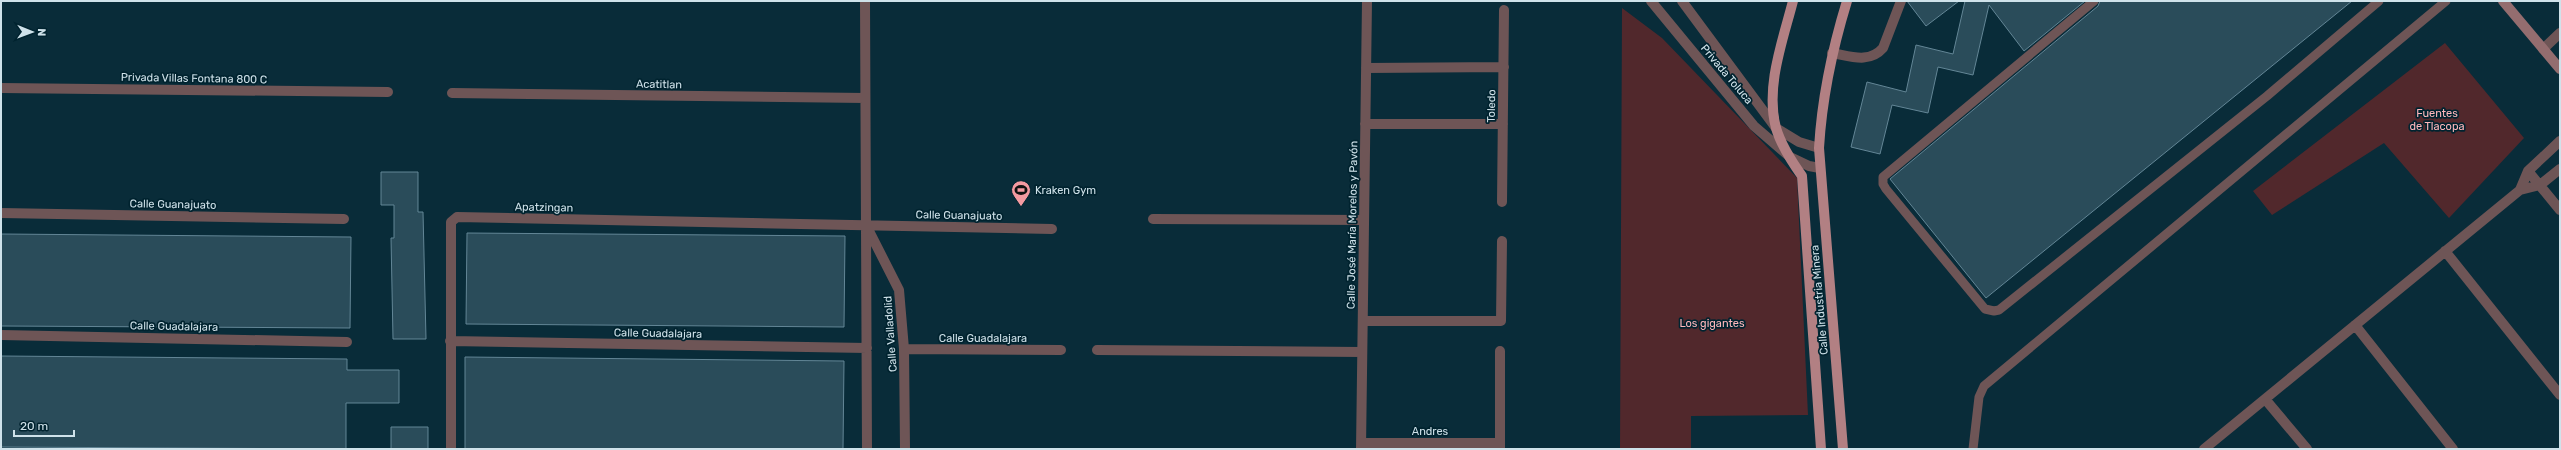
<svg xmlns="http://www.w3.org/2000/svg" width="2561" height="450" font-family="Rubik,sans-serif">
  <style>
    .green { fill: #51282c }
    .building { fill: #2a4c5a; stroke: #638696 }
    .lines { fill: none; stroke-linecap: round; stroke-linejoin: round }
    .service { stroke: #6e5556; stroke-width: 9 }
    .minor { stroke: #6e5556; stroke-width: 10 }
    .secondary { stroke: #946d6f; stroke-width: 10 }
    .primary { stroke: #b28083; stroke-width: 10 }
    .labels { text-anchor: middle; stroke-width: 3.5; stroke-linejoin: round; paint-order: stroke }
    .street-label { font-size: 11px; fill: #cfe2ea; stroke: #00232f }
    .park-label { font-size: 11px; fill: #ffb8bc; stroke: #00232f }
    .poi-label { font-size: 11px; fill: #cfe2ea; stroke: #00232f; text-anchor: start }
  </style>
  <rect width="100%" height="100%" fill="#092c39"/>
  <path class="green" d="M1622 8 1662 38 1797 178 1808 415 1691 416V449H1620Z
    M2445 43 2524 138 2449 218 2384 143 2272 215 2253 191Z"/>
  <path class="building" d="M1907 1H1959L1926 26Z
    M1965 1H2085L2024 51 1989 5 1973 75 1938 67 1928 113 1892 105 1880 154 1851 147 1867 82 1906 92 1916 45 1953 54Z
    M2100 1H2352L1986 298 1890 179 2098 6Z
    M381 172H418V212H423L426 339H393L391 238H394V205H381Z
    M467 233 845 236 844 327 466 324Z
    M1 234 351 237 350 328 1 326Z
    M1 356 347 359V370H399V403H346V449L1 447Z
    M465 357 844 361 843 449H465Z
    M391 427H428V449H391Z"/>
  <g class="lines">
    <path class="service" d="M2094 1 1883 177V184L1886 189 1985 309 1994 311 1999 310 2267 96 2379 1
      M1973 449 1979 397 1984 386 2446 1"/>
    <path class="minor" d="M865 1 867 449
      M1651 1 1754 126 1790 157 1809 166 1820 168
      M1682 1 1776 128 1799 142 1819 148
      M2543 49 2560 33
      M1832 53C1850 56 1869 64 1883 48L1901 1
      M1366 68 1504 67
      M1 88 388 92
      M452 93 865 98
      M1365 124H1503
      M2528 171 2560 210
      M2520 190 2528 171 2560 141
      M1502 202 1504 10
      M1 213 344 219
      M1153 219 1364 220
      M867 227 899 290 904 349 905 449
      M2445 251 2560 395
      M1363 321H1501L1502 241
      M2355 325 2453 449
      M1 335 347 342
      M450 341 867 348
      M904 349 1061 350
      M1097 350 1362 352
      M2265 399 2307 449
      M1361 443H1500
      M451 449V222L457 217 1052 229
      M1361 449 1367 1
      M1500 449V351
      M2204 449 2520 190 2540 185 2560 169"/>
    <path class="secondary" d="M2503 1 2560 69"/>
    <path class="primary" d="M1793 1C1783 40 1765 87 1776 128 1781 145 1792 162 1802 176L1821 449
      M1843 449 1819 148C1822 97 1832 50 1847 1"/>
  </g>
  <defs>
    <symbol id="stadium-pin" viewBox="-11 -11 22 30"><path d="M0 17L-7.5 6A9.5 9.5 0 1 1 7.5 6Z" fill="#f49aa1" stroke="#00232f"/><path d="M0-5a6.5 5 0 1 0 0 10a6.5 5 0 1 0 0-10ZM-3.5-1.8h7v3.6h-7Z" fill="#111"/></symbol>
  </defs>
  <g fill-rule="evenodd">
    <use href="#stadium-pin" x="1010" y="179" width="22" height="30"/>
  </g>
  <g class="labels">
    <g class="street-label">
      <text transform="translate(1727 74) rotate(50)" y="4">Privada Toluca</text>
      <text transform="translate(194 78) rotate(1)" y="4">Privada Villas Fontana 800 C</text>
      <text transform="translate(659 84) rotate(1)" y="4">Acatitlan</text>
      <text transform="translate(1491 106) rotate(-89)" y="4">Toledo</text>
      <text transform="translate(173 204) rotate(1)" y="4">Calle Guanajuato</text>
      <text transform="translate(544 207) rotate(1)" y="4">Apatzingan</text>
      <text transform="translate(959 215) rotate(1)" y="4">Calle Guanajuato</text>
      <text transform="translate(1352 225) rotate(-89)" y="4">Calle José María Morelos y Pavón</text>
      <text transform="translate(1819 300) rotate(-95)" y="4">Calle Industria Minera</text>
      <text transform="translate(174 326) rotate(1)" y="4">Calle Guadalajara</text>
      <text transform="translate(658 333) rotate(1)" y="4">Calle Guadalajara</text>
      <text transform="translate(890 334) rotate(-94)" y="4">Calle Valladolid</text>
      <text x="983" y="342">Calle Guadalajara</text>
      <text x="1430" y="435">Andres</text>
    </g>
    <g class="park-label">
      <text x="2437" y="117">Fuentes<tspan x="2437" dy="13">de Tlacopa</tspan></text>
      <text x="1712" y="327">Los gigantes</text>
    </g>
    <g class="poi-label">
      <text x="1035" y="194">Kraken Gym</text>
    </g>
  </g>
  <rect width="2561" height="450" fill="none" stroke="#cfe2ea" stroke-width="4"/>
  <g transform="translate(32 32) rotate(91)" stroke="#00232f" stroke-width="3" paint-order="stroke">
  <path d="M0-3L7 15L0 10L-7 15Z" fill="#cfe2ea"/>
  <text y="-6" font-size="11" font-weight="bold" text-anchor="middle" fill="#cfe2ea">N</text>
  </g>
  <path d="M14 430v6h60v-6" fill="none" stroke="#cfe2ea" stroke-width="2"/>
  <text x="20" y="430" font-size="12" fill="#cfe2ea" stroke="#00232f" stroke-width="3" paint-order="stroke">20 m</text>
</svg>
